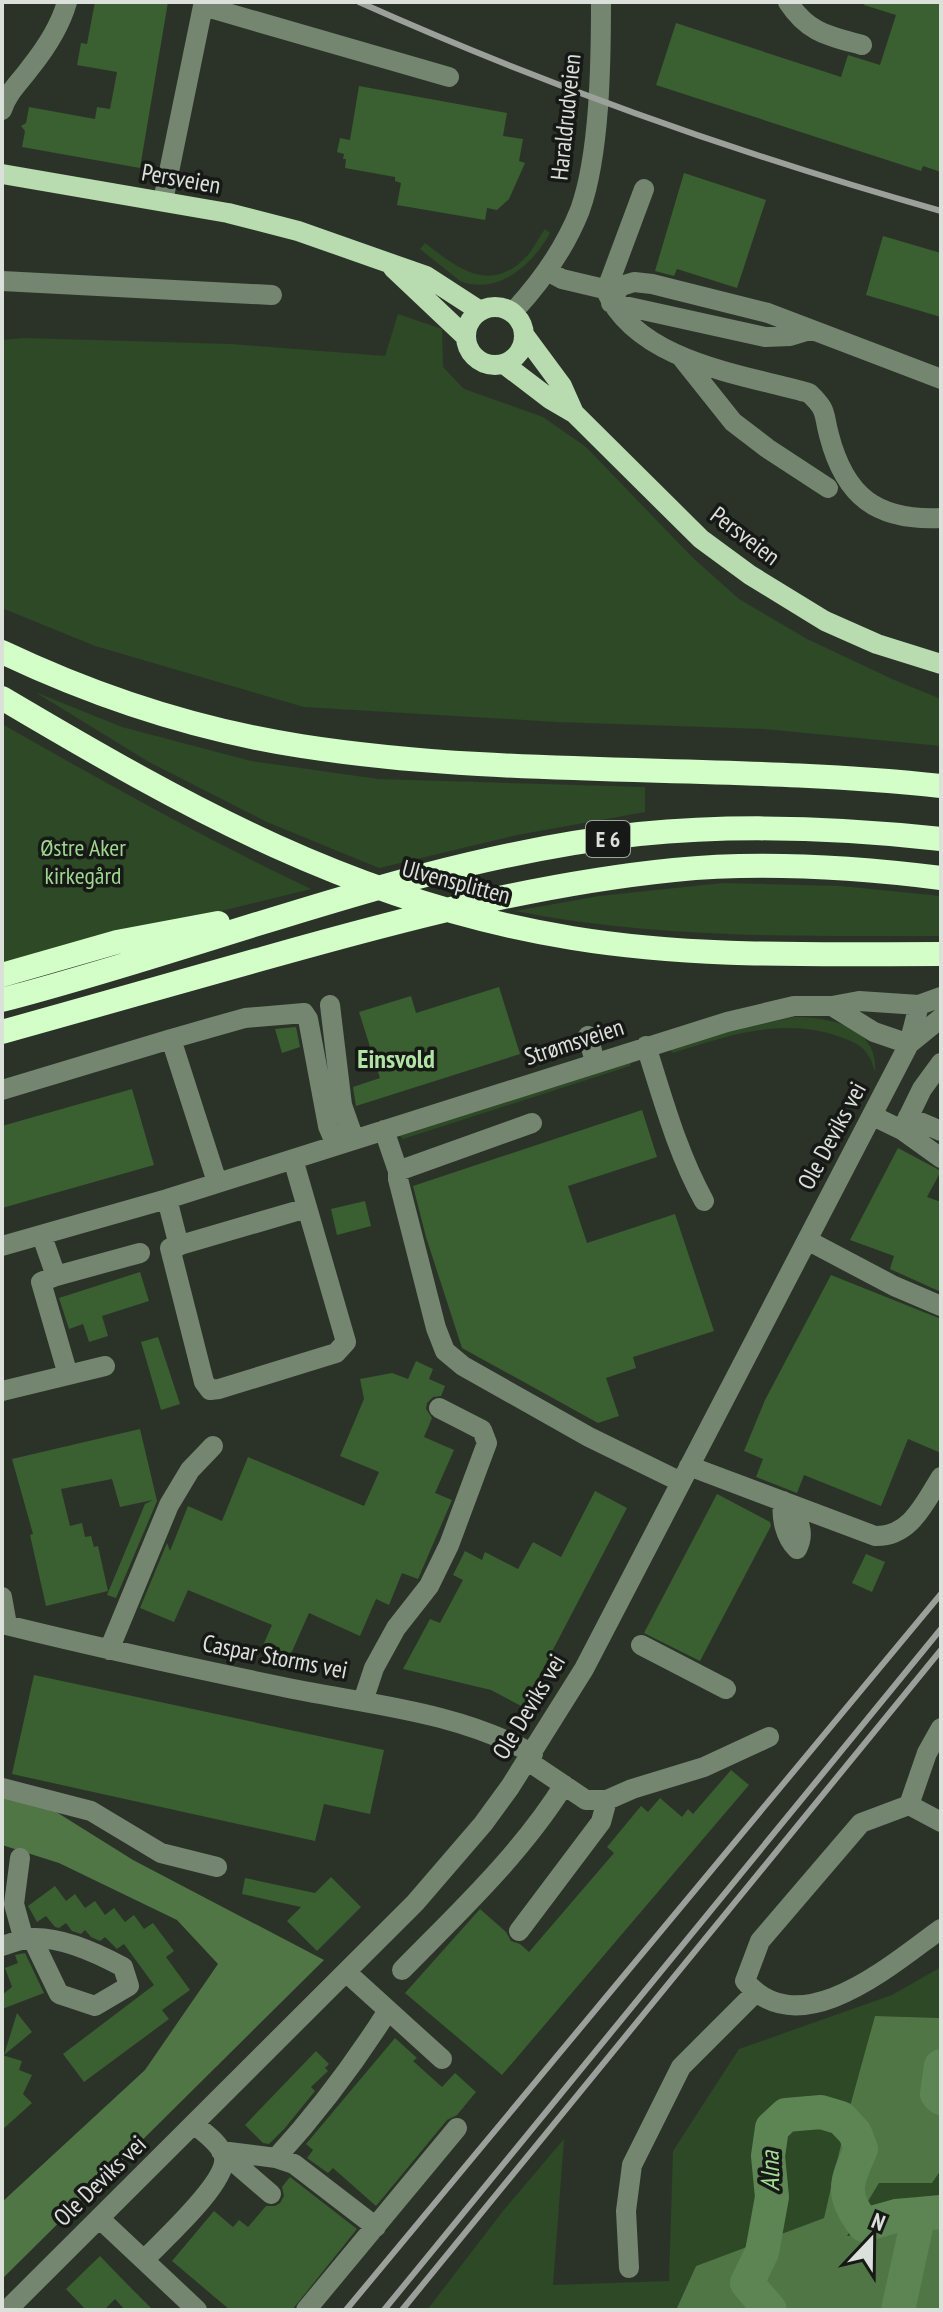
<svg xmlns="http://www.w3.org/2000/svg" width="943" height="2312" font-family="'PT Sans Narrow',sans-serif">
  <style>
    .green { fill: #2d4925 }
    .forest { fill: #507646 }
    .lines { fill: none; stroke-linecap: round; stroke-linejoin: round }
    .river { stroke: #5d8453; stroke-width: 34 }
    .building { fill: #3a5f30 }
    .minor { stroke: #758670; stroke-width: 20 }
    .major { stroke: #b8dcaf; stroke-width: 20 }
    .highway { stroke: #d3fec8; stroke-width: 24 }
    .rail { stroke: #9ba19a; stroke-width: 6 }
    .labels { text-anchor: middle; stroke-width: 7; stroke-linejoin: round; paint-order: stroke }
    .shield { fill: #161915; stroke: #a0a49f; stroke-width: 2 }
    .shield-label { font-size: 22px; font-weight: bold; fill: #dbe0da }
    .street-label { font-size: 24px; fill: #dbe0da; stroke: #161915 }
    .park-label { font-size: 24px; fill: #9ed78f; stroke: #161915 }
    .neighbourhood-label { font-size: 26px; font-weight: bold; fill: #b1e3a4; stroke: #161915 }
    .water-label { font-size: 26px; font-style: italic; fill: #a4dd95; stroke: #161915 }
  </style>
  <rect width="100%" height="100%" fill="#2b3329"/>
  <path class="green" d="M545 229 550 233C533 264 498 296 460 281L420 249 425 243C457 268 491 295 527 256 534 248 538 238 545 229Z
    M398 314 442 329 443 367 464 389 543 417 586 447 692 557 739 599 807 639 892 679 941 699V746L764 729 557 722 304 707 95 646 2 608V340L25 338 231 344 385 356Z
    M35 692 122 727 251 761 378 779 645 787V812L517 835 379 868 267 822 149 762Z
    M2 724C104 782 205 839 311 889L180 921 2 968Z
    M723 883 841 886 941 896V936C796 936 658 939 515 911L599 896Z
    M794 1017C830 1017 879 1027 875 1072 873 1066 872 1060 868 1055 863 1046 852 1041 843 1038 785 1016 729 1035 673 1053L669 1049 710 1036Z
    M632 1060 630 1066 403 1139 399 1135Z
    M941 1967V2018L875 2016 824 2218 696 2266 676 2310H427L503 2211 564 2139 553 2285 669 2281 673 2151 739 2049 892 1995Z
    M941 2170V2221L846 2236 879 2183H932Z"/>
  <path class="forest" d="M2 1778 133 1860 324 1960 2 2279V2202L145 2070 218 1964 177 1920 59 1863 2 1845Z
    M875 2016 941 2018V2170L932 2183H879L847 2236 941 2221V2310H676L696 2266 824 2218 849 2110Z"/>
  <g class="lines">
    <path class="river" d="M941 2066 937 2094 941 2098
      M770 2310 747 2283 762 2252 772 2197 768 2156 772 2128 786 2115 821 2112 841 2118 855 2133 861 2149C846 2182 840 2194 864 2225L896 2216 919 2214
      M898 2310 919 2214 941 2212"/>
  </g>
  <path class="building" d="M95 2H168L140 168 22 147 25 131 21 126 26 123 29 107 95 119 97 107 110 109 117 72 77 65 81 43 87 44Z
    M865 2H941V172L923 166 921 171 656 85 676 23 841 77 848 55 880 65 896 15 864 5Z
    M359 86 507 113 503 136 523 139 519 161 525 163 509 199 497 210 487 208 485 220 397 205 401 183 395 181V177L345 168 346 159H343L344 154 337 152 340 138 350 140Z
    M684 173 766 200 737 288 677 269 674 276 655 271Z
    M883 236 941 253V317L866 295Z
    M499 987 520 1054 356 1106 353 1087 380 1078 359 1012 411 996 416 1013Z
    M296 1027 300 1047 282 1053 275 1029Z
    M132 1089 154 1165 2 1208V1126Z
    M642 1110 657 1157 568 1186 587 1243 675 1214 714 1331 633 1357 636 1368 606 1378 619 1416 598 1423 462 1348 426 1237 413 1186Z
    M898 1148 941 1171 927 1197 941 1202V1292L890 1269 894 1256 850 1240Z
    M365 1201 371 1226 337 1235 331 1209Z
    M140 1272 149 1301 102 1316 108 1336 89 1342 83 1324 69 1329 59 1298Z
    M831 1275 941 1319V1453L908 1439 881 1506 804 1475 797 1493 756 1477 763 1459 744 1451 765 1400Z
    M158 1337 180 1404 161 1410 141 1342Z
    M416 1361 433 1369 429 1379 445 1386 441 1396 433 1397 427 1403 426 1409 432 1418 424 1437 454 1450 435 1493 452 1500 418 1579 402 1573 389 1605 376 1599 360 1636 309 1613 290 1656 261 1650 272 1625 188 1590 174 1622 140 1608 167 1543 170 1551 188 1506 222 1521 248 1457 364 1506 379 1472 340 1456 364 1399 360 1379 392 1373 408 1379Z
    M140 1429 157 1501 116 1598 107 1595 145 1504 153 1500 120 1507 112 1479 61 1489 70 1526 82 1523 85 1537 91 1536 94 1547 98 1546 108 1591 46 1606 30 1535 33 1534 12 1459Z
    M595 1491 627 1508 523 1707 491 1690 403 1669 430 1619 440 1623 463 1580 453 1575 465 1551 482 1560 485 1552 518 1569 533 1542 561 1557Z
    M717 1494 770 1522 771 1526 700 1661 644 1633Z
    M866 1554 885 1562 872 1592 852 1583Z
    M34 1675 384 1750 370 1814 324 1804 315 1841 12 1774Z
    M731 1770 749 1785 502 2075 405 1993 480 1909 506 1932 511 1941 520 1944 529 1952 614 1853 607 1847 641 1806 648 1812 660 1798 682 1817 688 1809 693 1814Z
    M331 1877 361 1907 317 1951 287 1921 301 1907 242 1894 245 1878 315 1893Z
    M55 1886 66 1901 75 1894 85 1908 95 1901 105 1915 114 1908 125 1922 134 1915 144 1929 153 1923 174 1951 166 1957 190 1990 162 2010 169 2019 84 2082 63 2054 154 1985 124 1944 117 1949 105 1937 100 1941 91 1937 85 1930 81 1934 72 1931 66 1923 59 1928 55 1927 46 1916 37 1922 28 1906Z
    M25 1953 44 1993 2 2009V1995L12 1987 5 1968 18 1963 15 1955Z
    M17 2013 32 2032 4 2055Z
    M395 2038 417 2058 413 2061 442 2087 455 2073 476 2092 457 2115 447 2120 376 2206 333 2168 328 2173 307 2158 313 2150 306 2144Z
    M316 2051 329 2064 325 2068 328 2071 311 2087 315 2091 285 2128 269 2144 263 2143 245 2125Z
    M2 2055 22 2061 19 2070 32 2075 23 2094 32 2103 2 2130Z
    M290 2177 357 2229 292 2310H230L172 2261 214 2211 233 2227 239 2220 248 2227 266 2206H275L280 2203 284 2196 282 2187Z
    M100 2256 127 2284 153 2310H125L115 2299 104 2310H86L66 2289Z"/>
  <g class="lines">
    <path class="minor" d="M788 2C808 33 829 36 862 45
      M2 110C7 93 20 82 30 68 46 48 60 27 67 2
      M644 189 606 291C638 362 742 374 809 393 828 411 823 413 829 435 845 497 877 521 941 518
      M163 201 203 6 449 77
      M547 271 562 279 617 292
      M2 281 272 295
      M606 291 634 282 652 284 768 313 941 379
      M611 303 765 337 790 336 810 330
      M513 312C541 282 565 248 580 210 600 154 601 62 601 2
      M682 358 733 422 767 448 828 488
      M330 1005 342 1105 354 1139
      M832 1006 874 1032 909 1044
      M588 1036 595 1062
      M171 1039 245 1018 304 1013 308 1019 328 1126 336 1145
      M909 1044 941 1018
      M646 1046C663 1099 677 1152 704 1201
      M2 1090 171 1039 217 1182
      M873 1116 902 1130 941 1158
      M908 1117 941 1131
      M384 1130 398 1171V1179L436 1328 445 1351 463 1366 589 1437 681 1482
      M902 1130 922 1089 941 1063
      M293 1159 346 1342 336 1353 219 1389 210 1390 204 1382 170 1248 307 1208
      M398 1171 532 1123
      M167 1199 179 1246
      M42 1236 56 1276 41 1282 68 1375
      M807 1240 894 1286 941 1306
      M2 1246 167 1199 727 1022 794 1006H832L859 1001 919 1005 941 997
      M56 1276 140 1253
      M2 1391 105 1366
      M689 1466 875 1536C910 1537 924 1504 941 1477
      M783 1501C796 1516 807 1529 797 1549 785 1537 781 1518 783 1501Z
      M2 1597 7 1625
      M2 1624C99 1648 196 1669 293 1689 374 1705 461 1713 533 1754
      M641 1645 726 1689
      M109 1650 169 1505 190 1470 213 1446
      M363 1701 374 1668 396 1628 429 1586 449 1545 487 1443 482 1430 439 1408
      M941 1728 927 1753 909 1805 861 1823 760 1941 745 1981C800 2046 892 1964 941 1929
      M528 1761 586 1800H607L632 1789 704 1767 769 1737
      M2 1788 91 1811 161 1853 217 1867
      M909 1805 941 1822
      M20 1858 14 1904 24 1940
      M519 1931 601 1822 607 1800
      M2 1946C12 1943 23 1938 33 1938 63 1937 97 1953 123 1967L129 1986 95 2006 59 1994 32 1938
      M402 1970C459 1912 520 1855 564 1785
      M346 1972 442 2059
      M221 2151 276 2158 294 2164 376 2227
      M221 2151 271 2194
      M276 2158C317 2113 354 2064 387 2012
      M99 2218 197 2310
      M145 2259C163 2240 228 2182 224 2157 221 2144 205 2133 195 2125
      M629 2268 626 2211 632 2165 681 2067 755 1993
      M7 2310 415 1903 483 1824 510 1787 584 1669 909 1044 919 1005
      M306 2310 457 2128"/>
    <path class="major" d="M2 174 228 213 298 231 426 276 480 311
      M393 268 466 337
      M466 336a29 29 0 1 1 58 0a29 29 0 1 1-58 0Z
      M525 336 562 386 574 413
      M504 364 550 399 574 413 701 539 750 575 825 621 877 644 941 664"/>
    <path class="highway" d="M2 652C97 697 198 730 301 746 513 779 728 763 941 786
      M2 698C188 808 356 903 572 938 694 958 818 954 941 954
      M2 975 117 942 218 923
      M2 1000C215 945 419 858 639 834 740 824 841 828 941 839
      M2 1032C90 1007 177 983 265 958 400 920 535 884 674 870 762 861 853 867 941 878"/>
    <path class="rail" d="M359 2C547 86 742 155 941 211
      M346 2310 941 1594
      M384 2310 941 1629
      M402 2310 941 1650"/>
  </g>
  <g class="labels">
    <rect class="shield" x="586" y="821" width="44" height="36" rx="6"/>
    <g class="shield-label">
      <text x="608" y="847">E 6</text>
    </g>
    <g class="street-label">
      <text transform="translate(566 117) rotate(-84)" y="8">Haraldrudveien</text>
      <text transform="translate(181 179) rotate(10)" y="8">Persveien</text>
      <text transform="translate(745 536) rotate(37)" y="8">Persveien</text>
      <text transform="translate(456 882) rotate(15)" y="8">Ulvensplitten</text>
      <text transform="translate(574 1042) rotate(-18)" y="8">Strømsveien</text>
      <text transform="translate(832 1136) rotate(-62)" y="8">Ole Deviks vei</text>
      <text transform="translate(275 1657) rotate(11)" y="8">Caspar Storms vei</text>
      <text transform="translate(529 1707) rotate(-59)" y="8">Ole Deviks vei</text>
      <text transform="translate(100 2181) rotate(-44)" y="8">Ole Deviks vei</text>
    </g>
    <g class="park-label">
      <text x="83" y="856">Østre Aker<tspan x="83" dy="28">kirkegård</tspan></text>
    </g>
    <g class="neighbourhood-label">
      <text x="396" y="1068">Einsvold</text>
    </g>
    <g class="water-label">
      <text transform="translate(770 2171) rotate(-91)" y="9">Alna</text>
    </g>
  </g>
  <rect width="943" height="2312" fill="none" stroke="#dbe0da" stroke-width="8"/>
  <g transform="translate(871 2240) rotate(22)" stroke="#161915" stroke-width="6" paint-order="stroke">
  <path d="M0-6L14 30L0 20L-14 30Z" fill="#dbe0da"/>
  <text y="-12" font-size="22" font-weight="bold" text-anchor="middle" fill="#dbe0da">N</text>
  </g>
</svg>
